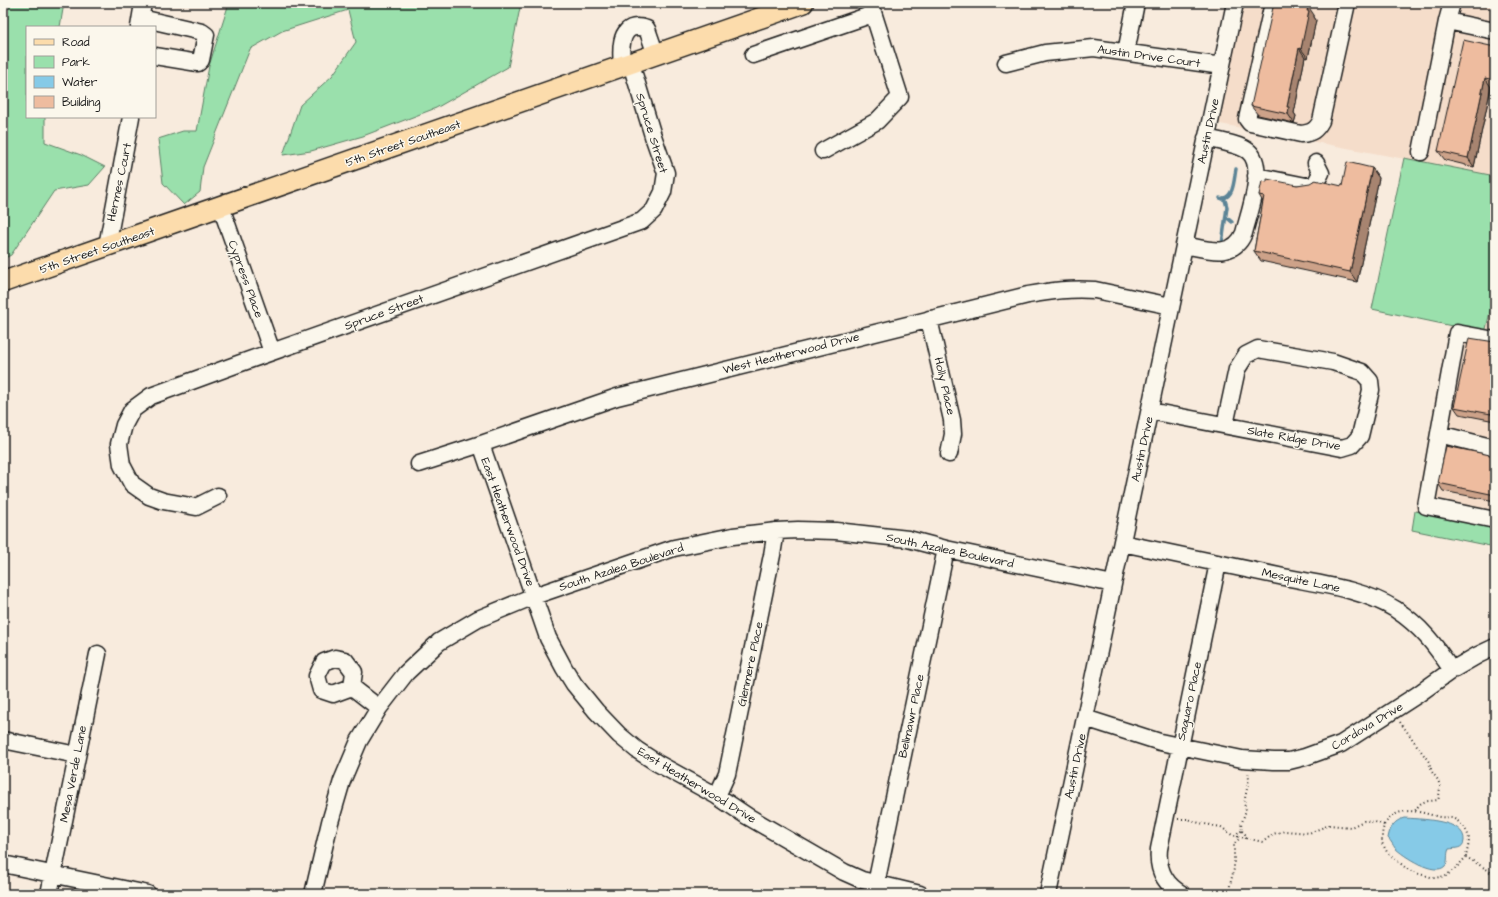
<svg xmlns="http://www.w3.org/2000/svg" width="1498" height="897" font-family="'Architects Daughter',sans-serif">
  <style>
    .built { fill: #f5ddca }
    .green { fill: #9ae0ac; stroke: #5b7e64 }
    .water { fill: #86cae7; stroke: #5c8496 }
    .lines { fill: none; stroke-linecap: round; stroke-linejoin: round }
    .stream { stroke: #5c8496; stroke-width: 3.5 }
    .minor-casing { stroke: #1c1c1c; stroke-width: 19 }
    .major-casing { stroke: #1c1c1c; stroke-width: 23 }
    .path { stroke: #1c1c1c; stroke-width: 2; stroke-dasharray: 1 3; stroke-linecap: butt }
    .minor { stroke: #fbf7ec; stroke-width: 16 }
    .major { stroke: #fcdcac; stroke-width: 20 }
    .wall { fill: #cda289; stroke: #1c1c1c }
    .shaded-wall { fill: #a7846f; stroke: #1c1c1c }
    .building { fill: #eebc9f; stroke: #1c1c1c }
    .labels { text-anchor: middle; stroke-width: 3; stroke-linejoin: round; paint-order: stroke }
    .street-label { font-size: 12px; fill: #1c1c1c; stroke: #fbf7ec }
  </style>
  <rect width="100%" height="100%" fill="#f8ebdd"/>
  <filter id="ink" filterUnits="userSpaceOnUse"><feTurbulence type="fractalNoise" baseFrequency=".025" numOctaves="2"/><feDisplacementMap in="SourceGraphic" scale="8" xChannelSelector="R" yChannelSelector="G"/><feConvolveMatrix kernelMatrix="1 2 1 2 8 2 1 2 1" color-interpolation-filters="sRGB"/></filter>
  <g filter="url(#ink)">
    <path class="built" d="M1235 3H1495V176L1210 122Z
      M1495 291V527L1415 511 1449 325 1485 333Z"/>
    <path class="green" d="M3 3H64L60 27H27V117H45V142L81 155 105 167 89 185 54 191 11 255 3 259Z
      M229 3H521L508 67 436 108 363 136 311 151 283 155 300 105 332 76 356 42 348 10 282 31 250 49 203 167 200 192 184 205 163 183 158 139 183 131H197L209 66Z
      M1404 158 1495 176V291L1485 333 1372 309Z
      M1415 511 1495 527V547L1412 530Z"/>
    <path class="water" d="M1404 818C1418 819 1466 819 1464 841 1463 849 1456 848 1449 849 1446 854 1449 862 1445 866 1435 877 1403 856 1395 848 1393 845 1391 841 1388 838 1390 827 1394 821 1404 818Z"/>
    <g class="lines">
      <path class="stream" d="M1220 198 1225 200 1227 207 1222 244
        M1223 198C1234 197 1234 179 1236 169
        M1226 217 1232 222"/>
      <defs>
        <path id="minor" d="M1273 3 1247 119 1250 123 1255 124 1301 134C1312 133 1316 130 1321 121L1347 3
          M1452 3 1447 21 1495 31
          M141 18 202 32 206 35 201 60 198 63 155 56
          M139 27 143 3
          M1126 52 1136 3
          M753 55 873 14
          M1006 63 1045 53 1094 48 1222 66
          M622 67C621 55 618 26 638 27 641 27 644 28 647 29L656 55
          M823 151 877 121 900 97 870 3
          M1421 152 1447 21
          M1256 176 1306 186 1315 184 1321 173 1316 163
          M221 207 272 352
          M1184 245C1206 249 1233 260 1244 233 1249 213 1267 166 1248 151 1239 144 1218 141 1206 138
          M107 246 131 117
          M929 319 952 420 953 434 949 454
          M1495 340 1457 333 1426 506 1495 520
          M1150 411 1342 448 1352 445 1360 436 1371 390 1370 381 1362 372 1333 362 1258 349 1246 355 1237 369 1225 425
          M1439 434 1495 448
          M481 444 548 638 564 668 574 684 596 711 619 735 637 750 657 763 717 796 747 816 844 872 862 880 920 894
          M419 464 481 444 617 397 1028 295C1051 291 1071 288 1095 290L1171 306
          M218 496 196 507 163 501 149 496 132 484 122 465 119 444 124 425 132 410 151 396 238 364 642 221 654 210 663 192 666 173 653 136 631 64
          M1122 543C1174 554 1227 565 1279 576 1317 584 1361 588 1395 609 1421 626 1435 645 1452 670
          M335 658 345 660 354 672 352 687 333 694 321 690 317 676 324 662Z
          M352 687 379 708
          M1085 718 1160 742 1179 746 1242 759 1274 761H1289L1305 757 1341 744 1417 695 1452 670 1478 655 1495 647
          M3 740 77 755
          M717 796 727 774 772 555 776 531
          M3 864 148 894
          M876 884 946 549
          M49 894 98 654
          M313 894 330 822 342 781 359 741 379 708 406 673 439 642 478 619 534 596 674 548 733 536 776 531 798 530 836 531 908 539 946 549 1113 584
          M1048 894 1235 3
          M1182 894C1164 884 1157 869 1159 849L1218 563"/>
        <path id="major" d="M3 282 803 3"/>
      </defs>
      <use href="#minor" class="minor-casing"/>
      <use href="#major" class="major-casing"/>
      <path class="path" d="M1400 722 1429 762 1432 772 1438 780 1440 786 1439 797 1438 800C1425 802 1422 799 1415 811
        M1178 819H1188L1199 823 1221 827 1232 835 1263 842 1273 834 1285 831 1309 833 1329 825 1351 827 1364 821 1375 822 1384 825 1382 834V843L1387 852 1407 869 1416 873 1434 878 1446 876 1457 867 1466 857 1488 870 1495 877
        M1384 825C1398 805 1416 811 1436 816 1441 818 1447 817 1452 818 1460 821 1468 830 1469 839 1469 844 1467 851 1466 857
        M1242 831 1245 834 1246 839
        M1229 894 1230 885 1234 869V844L1239 839 1237 834 1239 831H1242L1241 825 1246 810 1244 803 1249 779 1248 772"/>
      <use href="#minor" class="minor"/>
      <use href="#major" class="major"/>
    </g>
    <path class="wall" d="M1314 15V17L1316 20 1308 58 1305 57 1294 113 1296 116 1294 123 1258 115 1251 106Z
      M1495 47V88L1491 87 1474 167 1445 160 1438 151Z
      M1372 168 1379 178 1357 282 1261 261 1254 251 1263 202 1259 195 1267 182 1297 185 1342 186Z
      M1495 342V421L1459 414 1454 407Z
      M1495 456V501L1443 491 1438 483Z"/>
    <path class="shaded-wall" d="M1308 6 1314 15V17L1316 20 1308 58 1301 49Z
      M1299 48 1305 57 1294 113 1296 116 1294 123 1288 114 1287 107Z
      M1485 78 1491 87 1474 167 1468 158Z
      M1372 168 1379 178 1357 282 1350 272Z
      M1495 394V419L1491 414Z"/>
    <path class="building" d="M1274 3H1294L1308 6 1307 11H1309L1301 49 1299 48 1287 107H1289L1288 114 1251 106Z
      M1463 40 1495 47V80L1485 78 1468 158 1438 151Z
      M1347 162 1372 168 1350 272 1254 251 1264 196 1259 195 1262 181 1267 182V179L1297 185 1310 183 1315 180 1342 186Z
      M1469 338 1495 342V394L1491 414 1454 407Z
      M1446 446 1495 456V495L1438 483Z"/>
  </g>
  <g class="labels">
    <g class="street-label">
      <text transform="translate(1149 56) rotate(8)" y="4">Austin Drive Court</text>
      <text transform="translate(1208 131) rotate(-78)" y="4">Austin Drive</text>
      <text transform="translate(652 133) rotate(73)" y="4">Spruce Street</text>
      <text transform="translate(403 143) rotate(-19)" y="4">5th Street Southeast</text>
      <text transform="translate(119 182) rotate(-78)" y="4">Hermes Court</text>
      <text transform="translate(97 250) rotate(-19)" y="4">5th Street Southeast</text>
      <text transform="translate(246 279) rotate(70)" y="4">Cypress Place</text>
      <text transform="translate(384 312) rotate(-20)" y="4">Spruce Street</text>
      <text transform="translate(791 353) rotate(-14)" y="4">West Heatherwood Drive</text>
      <text transform="translate(945 386) rotate(77)" y="4">Holly Place</text>
      <text transform="translate(1294 438) rotate(10)" y="4">Slate Ridge Drive</text>
      <text transform="translate(1142 449) rotate(-78)" y="4">Austin Drive</text>
      <text transform="translate(508 522) rotate(70)" y="4">East Heatherwood Drive</text>
      <text transform="translate(950 550) rotate(12)" y="4">South Azalea Boulevard</text>
      <text transform="translate(621 567) rotate(-18)" y="4">South Azalea Boulevard</text>
      <text transform="translate(1301 580) rotate(12)" y="4">Mesquite Lane</text>
      <text transform="translate(750 664) rotate(-78)" y="4">Glenmere Place</text>
      <text transform="translate(1189 701) rotate(-78)" y="4">Saguaro Place</text>
      <text transform="translate(911 716) rotate(-78)" y="4">Bellmawr Place</text>
      <text transform="translate(1367 726) rotate(-31)" y="4">Cordova Drive</text>
      <text transform="translate(1075 766) rotate(-78)" y="4">Austin Drive</text>
      <text transform="translate(73 774) rotate(-79)" y="4">Mesa Verde Lane</text>
      <text transform="translate(697 785) rotate(31)" y="4">East Heatherwood Drive</text>
    </g>
  </g>
  <rect width="1498" height="897" fill="none" stroke="#fbf7ec" stroke-width="16"/>
  <rect x="8" y="8" width="1482" height="881" fill="none" stroke="#1c1c1c" stroke-width="1.5" filter="url(#ink)"/>
  <rect x="26" y="26" width="130" height="92" fill="#fbf7ec" stroke="#a29f99"/>
  <rect x="34" y="39" width="20" height="6" fill="#fcdcac" stroke="#a29f99"/>
  <text x="62" y="46" font-size="12" fill="#1c1c1c">Road</text>
  <rect x="34" y="56" width="20" height="12" fill="#9ae0ac" stroke="#a29f99"/>
  <text x="62" y="66" font-size="12" fill="#1c1c1c">Park</text>
  <rect x="34" y="76" width="20" height="12" fill="#86cae7" stroke="#a29f99"/>
  <text x="62" y="86" font-size="12" fill="#1c1c1c">Water</text>
  <rect x="34" y="96" width="20" height="12" fill="#eebc9f" stroke="#a29f99"/>
  <text x="62" y="106" font-size="12" fill="#1c1c1c">Building</text>
</svg>
